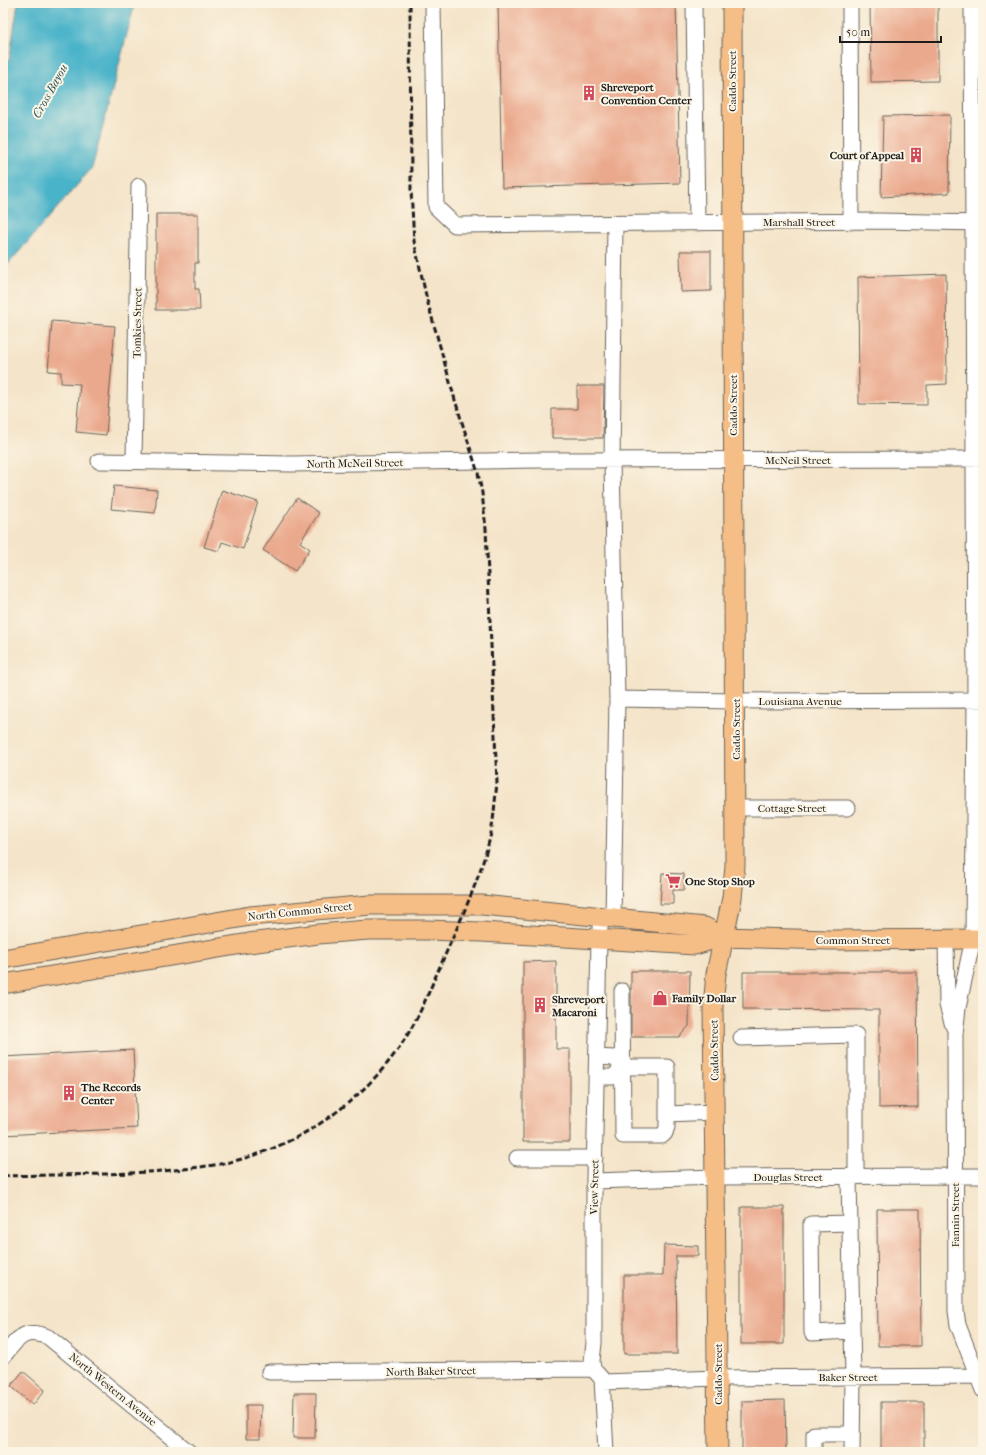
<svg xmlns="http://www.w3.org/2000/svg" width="986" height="1455" font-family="'IM FELL French Canon',serif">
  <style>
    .water { fill: #4ab3c9; stroke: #336872 }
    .building { fill: #eaa88c }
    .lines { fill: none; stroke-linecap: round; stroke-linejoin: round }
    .minor-casing { stroke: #686259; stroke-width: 17 }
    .major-casing { stroke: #686259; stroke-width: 21 }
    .minor { stroke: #fff; stroke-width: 15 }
    .major { stroke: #f6be87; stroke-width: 19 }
    .rail { stroke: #1c1c1c; stroke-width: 3; stroke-dasharray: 6 3; stroke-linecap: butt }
    .labels { text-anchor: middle; stroke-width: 4; stroke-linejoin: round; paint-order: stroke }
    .street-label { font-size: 11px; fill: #1c1c1c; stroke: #fcf5e5 }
    .poi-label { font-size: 11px; font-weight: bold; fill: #1c1c1c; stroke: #fcf5e5; text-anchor: start }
    .water-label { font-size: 12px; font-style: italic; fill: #2e5861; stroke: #fcf5e5 }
  </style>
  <rect width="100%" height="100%" fill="#fcf5e5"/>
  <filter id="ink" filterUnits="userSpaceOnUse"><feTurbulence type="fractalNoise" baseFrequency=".025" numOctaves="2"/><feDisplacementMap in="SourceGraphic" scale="8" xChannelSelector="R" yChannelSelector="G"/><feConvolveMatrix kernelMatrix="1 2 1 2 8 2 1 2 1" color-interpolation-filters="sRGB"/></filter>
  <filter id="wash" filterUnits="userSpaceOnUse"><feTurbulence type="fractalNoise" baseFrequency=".012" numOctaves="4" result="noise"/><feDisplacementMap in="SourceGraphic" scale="16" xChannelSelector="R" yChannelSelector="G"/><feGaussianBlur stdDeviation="0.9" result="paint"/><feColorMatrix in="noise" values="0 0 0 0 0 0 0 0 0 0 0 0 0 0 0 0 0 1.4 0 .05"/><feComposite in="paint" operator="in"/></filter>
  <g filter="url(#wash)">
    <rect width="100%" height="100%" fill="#f4e4c9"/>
    <path class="water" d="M18 3H135L92 168 3 270V66L9 60Z"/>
    <g id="blocks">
      <path class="building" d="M498 3H676L680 183 502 188Z
        M870 3H938V81L871 82Z
        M950 115 949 193 881 197 883 116Z
        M156 214H198V263H195V289H199L200 310H156Z
        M680 251H711V291L681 292Z
        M946 274 947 384 927 385V405L859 404 858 277Z
        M52 321 115 326 106 435 76 432 80 384 61 383V372L48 371Z
        M577 386H604L603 438H552V409H577Z
        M114 486 157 490 155 513 111 509Z
        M222 490 258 502 243 549 222 542 219 551 204 547Z
        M297 498 319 513 300 542 310 549 295 571 263 550Z
        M662 873 684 874V890H673V904H660Z
        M556 961V1049H570V1142H523V962Z
        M631 971H690L689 1026 679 1037H631Z
        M743 972H917L918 1107 879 1108V1010L743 1009Z
        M133 1050 137 1128 3 1135V1057Z
        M741 1207H784V1344H741Z
        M877 1209H920L921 1346H878Z
        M664 1245 698 1246V1256H676L677 1354H624V1275H663Z
        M23 1371 45 1390 33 1405 11 1386Z
        M294 1393H316L315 1438H293Z
        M785 1400 786 1452H742V1401Z
        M881 1402H924V1452H881Z
        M246 1405H261L260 1439H246Z"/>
    </g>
  </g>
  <g filter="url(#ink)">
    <use href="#blocks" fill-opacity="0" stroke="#686259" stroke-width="1"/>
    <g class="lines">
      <defs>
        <path id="minor" d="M433 3 436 207 455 225 879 221 982 223
          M694 3 697 223
          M850 3 851 222
          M972 3 975 700 973 939 958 1008 955 1034 956 1311 958 1325 983 1390
          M99 461 291 464 541 460 983 459
          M134 461 139 186
          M617 699 736 701 983 700
          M736 808H848
          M601 917 599 940 594 1181V1343L592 1361 593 1369 602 1379 606 1452
          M613 919 617 699 612 461 615 224
          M946 939 947 1005 953 1026
          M622 991 623 1136H662L665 1133 667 1127V1067H623
          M741 1038 856 1035V1177
          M597 1057 614 1058 623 1067 613 1077H597
          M667 1114 715 1112
          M517 1158H595
          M849 1177 853 1377 852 1452
          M594 1181 716 1177 983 1176
          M850 1223 811 1224 812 1333 852 1331
          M3 1357C17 1339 24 1327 48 1337L189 1452
          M269 1372 593 1369
          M603 1382 718 1378 977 1376
          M814 1452V1434H852"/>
        <path id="major" d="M3 959 250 916 370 905H482L705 927 722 937
          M3 984 249 943 318 934 368 930H427L481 932 695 945 722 937 830 940 983 939
          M718 1452 713 1007 716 974 732 898 735 866 732 3"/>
      </defs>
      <use href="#minor" class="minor-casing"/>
      <use href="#major" class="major-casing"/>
      <use href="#minor" class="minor"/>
      <use href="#major" class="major"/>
      <path class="rail" d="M3 1176C75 1174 149 1176 220 1164 296 1150 368 1100 408 1034 422 1011 431 986 442 962 460 921 481 877 491 833 494 817 495 800 497 783L486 529 482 493 478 473 455 400 427 300 414 241 411 190 410 3"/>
    </g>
  </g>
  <defs>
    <symbol id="building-bare" viewBox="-9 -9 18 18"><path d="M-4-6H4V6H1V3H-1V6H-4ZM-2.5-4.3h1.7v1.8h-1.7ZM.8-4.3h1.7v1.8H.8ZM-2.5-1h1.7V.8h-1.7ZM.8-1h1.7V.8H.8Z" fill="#d1495b" stroke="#fcf5e5" stroke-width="2.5" paint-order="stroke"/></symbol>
    <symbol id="supermarket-bare" viewBox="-9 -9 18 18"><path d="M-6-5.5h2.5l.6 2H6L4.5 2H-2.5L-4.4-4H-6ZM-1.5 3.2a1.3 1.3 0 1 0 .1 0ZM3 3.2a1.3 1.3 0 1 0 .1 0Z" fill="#d1495b" stroke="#fcf5e5" stroke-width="2.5" paint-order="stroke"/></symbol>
    <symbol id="shop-bare" viewBox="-9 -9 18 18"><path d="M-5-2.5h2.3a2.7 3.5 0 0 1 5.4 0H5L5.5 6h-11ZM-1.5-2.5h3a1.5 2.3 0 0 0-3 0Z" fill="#d1495b" stroke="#fcf5e5" stroke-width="2.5" paint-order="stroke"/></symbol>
  </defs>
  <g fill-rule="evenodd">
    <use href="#building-bare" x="578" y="82" width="22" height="22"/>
    <use href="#building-bare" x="905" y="144" width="22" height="22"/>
    <use href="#supermarket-bare" x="662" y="870" width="22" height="22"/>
    <use href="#shop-bare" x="649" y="987" width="22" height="22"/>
    <use href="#building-bare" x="529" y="994" width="22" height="22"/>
    <use href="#building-bare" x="58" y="1082" width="22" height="22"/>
  </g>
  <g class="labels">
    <g class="street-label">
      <text transform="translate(732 81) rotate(-90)" y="4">Caddo Street</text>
      <text x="799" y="226">Marshall Street</text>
      <text transform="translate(137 323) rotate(-89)" y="4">Tomkies Street</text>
      <text transform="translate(733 405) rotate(-90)" y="4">Caddo Street</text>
      <text x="798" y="464">McNeil Street</text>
      <text transform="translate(355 463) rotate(-1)" y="4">North McNeil Street</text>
      <text x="800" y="705">Louisiana Avenue</text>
      <text transform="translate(736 729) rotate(-90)" y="4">Caddo Street</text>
      <text x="792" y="812">Cottage Street</text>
      <text transform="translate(300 911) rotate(-6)" y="4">North Common Street</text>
      <text x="853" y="944">Common Street</text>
      <text transform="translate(714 1050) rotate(-91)" y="4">Caddo Street</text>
      <text x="788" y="1181">Douglas Street</text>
      <text transform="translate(594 1187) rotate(-89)" y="4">View Street</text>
      <text transform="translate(955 1215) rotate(-90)" y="4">Fannin Street</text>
      <text transform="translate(431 1371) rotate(-1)" y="4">North Baker Street</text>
      <text transform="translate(718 1374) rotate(-90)" y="4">Caddo Street</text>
      <text x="848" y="1381">Baker Street</text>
      <text transform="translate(113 1389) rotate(39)" y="4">North Western Avenue</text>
    </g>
    <g class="poi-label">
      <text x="601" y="91">Shreveport<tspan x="601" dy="13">Convention Center</tspan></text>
      <text x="904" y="159" text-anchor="end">Court of Appeal</text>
      <text x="685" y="885">One Stop Shop</text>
      <text x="672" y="1002">Family Dollar</text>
      <text x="552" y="1003">Shreveport<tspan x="552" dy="13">Macaroni</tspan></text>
      <text x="81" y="1091">The Records<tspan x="81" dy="13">Center</tspan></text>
    </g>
    <g class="water-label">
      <text transform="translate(50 91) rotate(-61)" y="4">Cross Bayou</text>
    </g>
  </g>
  <rect width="986" height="1455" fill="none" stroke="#fcf5e5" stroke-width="16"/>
  <path d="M840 36v6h101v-6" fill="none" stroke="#1c1c1c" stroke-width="2"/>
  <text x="846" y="36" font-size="12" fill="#1c1c1c" stroke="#fcf5e5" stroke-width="3" paint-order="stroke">50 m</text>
</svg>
